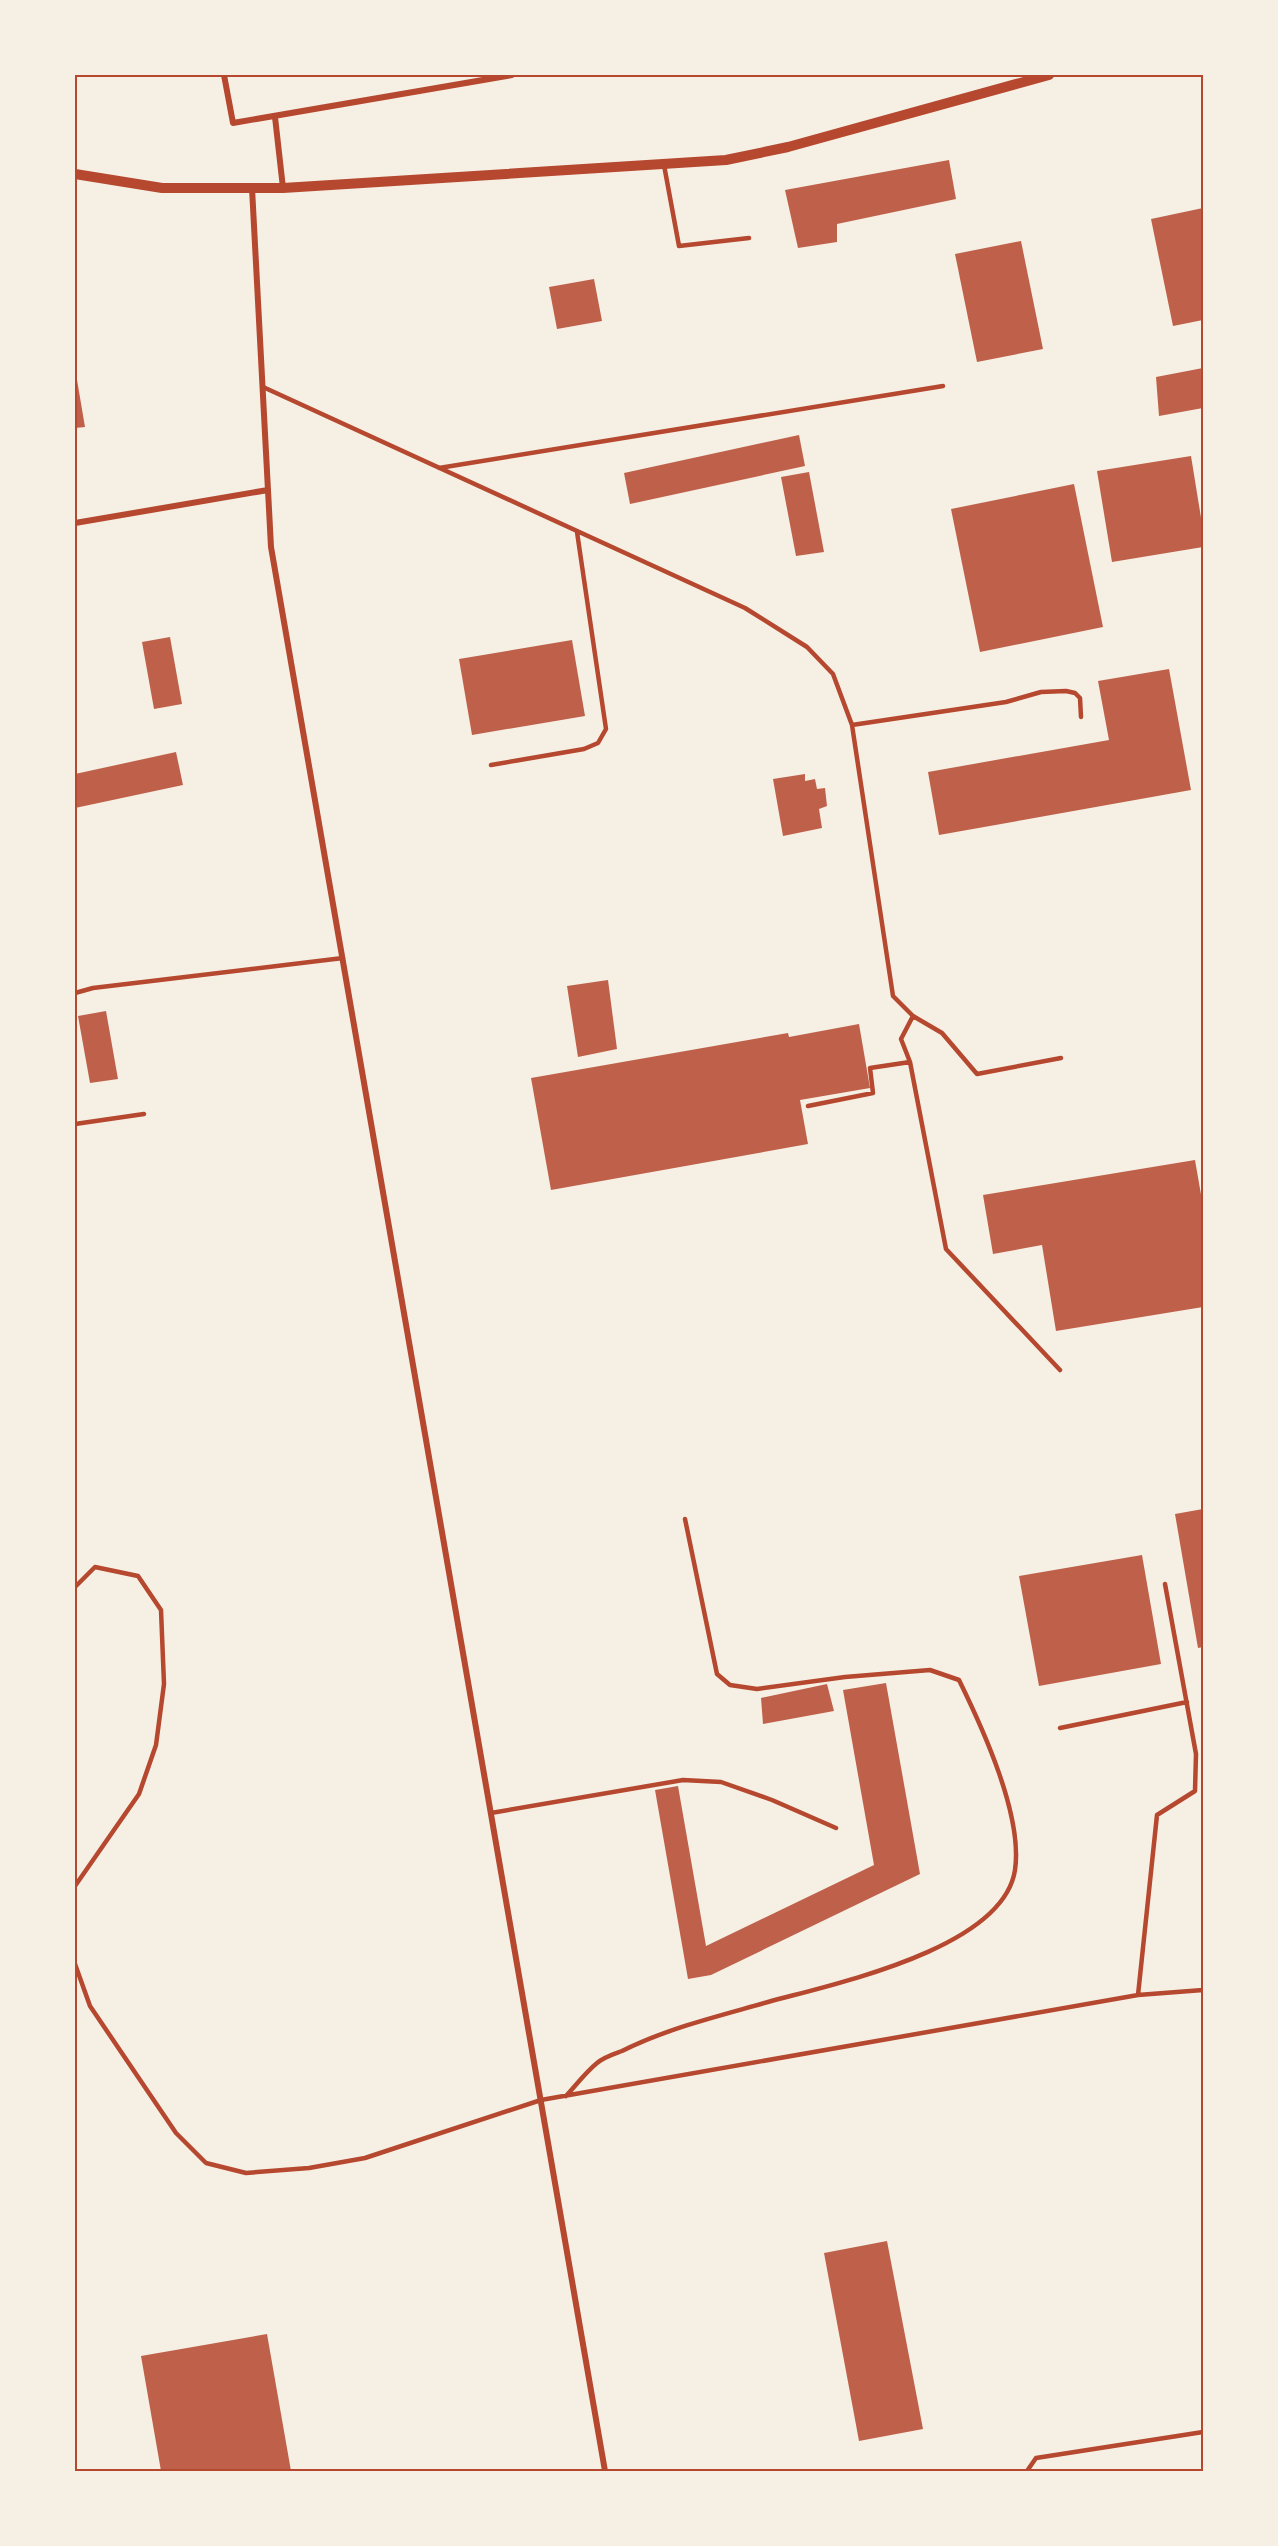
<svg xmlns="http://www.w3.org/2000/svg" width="1278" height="2546" font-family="Mulish,sans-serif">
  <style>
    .building { fill: #bf614a }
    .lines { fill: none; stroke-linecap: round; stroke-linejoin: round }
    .service { stroke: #b5482f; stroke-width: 4.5 }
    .minor { stroke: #b5482f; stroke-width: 6 }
    .tertiary { stroke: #b5482f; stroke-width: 10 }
    .neatline { fill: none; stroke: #b5482f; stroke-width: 2 }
  </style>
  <rect width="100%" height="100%" fill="#f6efe4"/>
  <path class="building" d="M949 160 956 199 837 224V242L798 248 785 190Z
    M1203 208V320L1173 326 1151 219Z
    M1021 241 1043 349 977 362 955 254Z
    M594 279 602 321 557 329 549 287Z
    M75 368 85 427 75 428Z
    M1203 368V408L1159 416 1156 377Z
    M799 435 805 466 630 504 624 473Z
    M1191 456 1203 530V547L1112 562 1097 471Z
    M809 472 824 552 796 556 781 477Z
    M1074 484 1103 627 980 652 951 509Z
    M170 637 182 704 154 709 142 642Z
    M572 640 585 716 472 735 459 659Z
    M1169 669 1191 790 939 835 928 772 1109 740 1098 681Z
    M176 752 183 785 75 808V774Z
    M805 774V781L815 779 817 789 825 788 827 806 819 809 822 828 783 836 773 779Z
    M608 980 617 1049 578 1057 567 986Z
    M106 1011 118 1079 90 1083 78 1016Z
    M859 1024 870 1088 800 1100 808 1144 551 1190 531 1078 788 1033 789 1037Z
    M1195 1160 1203 1206V1307L1056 1331 1042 1245 993 1254 983 1195Z
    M1203 1509V1647L1198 1648 1175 1514Z
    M1142 1555 1161 1664 1039 1686 1019 1576Z
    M886 1683 920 1874 711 1975 688 1979 655 1790 678 1786 706 1946 874 1865 843 1690Z
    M827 1684 834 1711 763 1724 761 1698Z
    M887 2241 923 2429 859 2441 824 2253Z
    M267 2334 291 2471H161L141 2356Z"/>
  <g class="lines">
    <path class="service" d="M664 165 679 246 749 238
      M263 387 745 608 807 647 833 674 852 725 893 996 913 1016 901 1039 910 1062 946 1249 1060 1370
      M439 468 943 386
      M852 725 1006 702 1041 692 1066 691 1075 693 1080 698 1081 717
      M491 765 584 749 598 743 606 729 577 532
      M75 993 93 988 343 958
      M913 1016 942 1033 977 1074 1061 1058
      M808 1106 873 1093 870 1068 910 1062
      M75 1124 144 1114
      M75 1587 95 1567 138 1576 161 1610 164 1684 156 1745 139 1794 75 1886
      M1060 1728 1187 1702
      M491 1813 683 1780 721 1782 772 1800 836 1828
      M75 1964 90 2006 176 2133 206 2163 246 2173 309 2168 365 2158 541 2100 1138 1995 1157 1815 1195 1791 1196 1754 1165 1584
      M1138 1995 1203 1990
      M566 2096C576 2085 586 2072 597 2063 604 2057 614 2054 622 2051 668 2028 719 2016 768 2002 833 1984 1003 1949 1015 1870 1023 1816 983 1729 959 1680L930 1670 845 1677 757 1689 730 1685 717 1674 685 1519
      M1027 2471 1036 2458 1203 2432"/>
    <path class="minor" d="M224 75 233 123 512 75
      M275 117 283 188
      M252 188 271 547 605 2471
      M75 523 268 490"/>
    <path class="tertiary" d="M75 174 162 188H283L726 160 788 147 1049 75"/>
  </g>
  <rect width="1278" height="2546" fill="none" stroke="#f6efe4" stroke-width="153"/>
  <rect x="76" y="76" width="1126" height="2394" class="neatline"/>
</svg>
